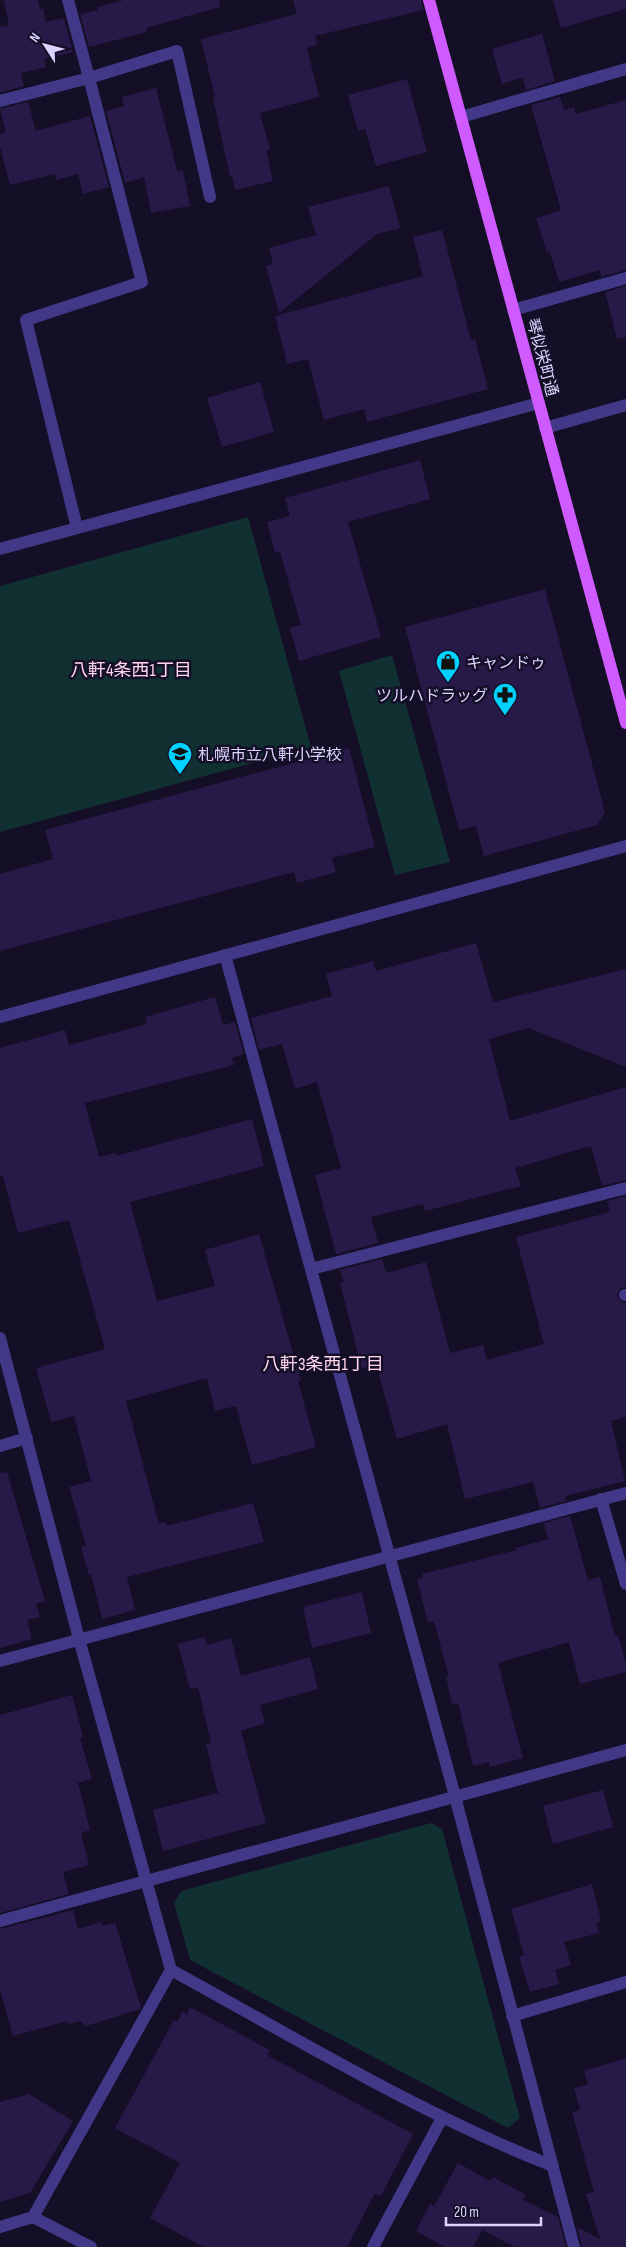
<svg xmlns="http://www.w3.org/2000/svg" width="626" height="2247" font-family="'Sofia Sans Condensed','Noto Sans JP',sans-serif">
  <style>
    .green { fill: #113031 }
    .building { fill: #271a49 }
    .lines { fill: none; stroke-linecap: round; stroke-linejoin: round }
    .minor { stroke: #413887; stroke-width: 12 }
    .major { stroke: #cf5bff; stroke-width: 12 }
    .labels { text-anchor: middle; stroke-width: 5; stroke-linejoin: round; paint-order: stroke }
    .street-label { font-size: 16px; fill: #dcd4ff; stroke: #140e27 }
    .poi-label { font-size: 16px; fill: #dcd4ff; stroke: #140e27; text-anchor: start }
    .neighbourhood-label { font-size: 18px; fill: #ffd6ed; stroke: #140e27 }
  </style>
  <rect width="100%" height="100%" fill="#140e27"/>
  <path class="green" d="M248 517 311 747 0 832V586Z
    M392 655 450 862 395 875 339 671Z
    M431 1823 442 1829 520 2118 508 2128 190 1960 174 1903 181 1891Z"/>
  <path class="building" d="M4 0H38L40 9H43L46 22 64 18 73 52 44 59 46 67 21 73 24 86 0 93V27L9 26Z
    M124 0H219L220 7 146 28 147 32 89 47 80 14 98 10 97 7Z
    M293 0H421L423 10 315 36 317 45 307 48 319 97 260 113 270 150H266L273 181 235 190 232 176 230 177 213 98 215 97 201 39 297 14Z
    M553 0H626V9L561 28Z
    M542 34 555 81 526 90 523 77 502 84 492 49Z
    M407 79 427 152 376 166 365 129 358 131 348 95Z
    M156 88 177 171 183 170 190 206 151 213 144 177 125 183 106 111 124 106 122 97Z
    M560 97 564 110 574 107 576 114 626 100V270L601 277 600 270 559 282 550 252 547 253 536 218 561 210 531 105Z
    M28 102 36 131 90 116 109 187 83 194 78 174 56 180 55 174 10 185 0 147V134L6 133 0 109Z
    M389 186 400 228 377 234 279 313 266 266 273 264 269 248 316 235 308 207Z
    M442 230 471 340 475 339 488 389 367 422 364 409 324 420 308 359 287 364 275 316 423 276 413 237Z
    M626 286V337L617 339 605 292Z
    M260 382 274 432 222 447 207 398Z
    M420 460 430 499 348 522 381 637 299 661 290 628 301 625 280 552 275 553 267 522 290 516 285 498Z
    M545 589 605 812 597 825 484 856 476 826 459 830 405 627Z
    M349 748 375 847 332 858 336 872 297 883 294 872 0 951V874L53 859 45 830Z
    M476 943 493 1002 626 969V1067L529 1028 489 1039 510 1121 626 1087V1180L602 1186 591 1146 515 1168 521 1186 425 1211 423 1204 371 1217 378 1243 336 1254 315 1175 341 1168 317 1082 295 1089 282 1044 259 1050 251 1018 332 996 326 974 373 961 376 971Z
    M215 997 223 1025 235 1022 244 1054 232 1058 234 1065 85 1103 99 1157 115 1153 116 1156 252 1119 264 1166 130 1202 157 1301 215 1286 205 1250 259 1234 301 1381H298L316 1447 252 1465 236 1406 215 1411 207 1378 126 1401 159 1524 165 1522 167 1526 253 1503 264 1542 127 1577 135 1610 102 1619 91 1574 89 1575 81 1547 86 1545 69 1487 91 1481 74 1416 51 1422 36 1368 105 1349 69 1220 18 1233 3 1176 0 1177V1048L65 1030 69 1045 147 1024 145 1017Z
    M626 1196V1287L621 1288 617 1295 621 1302 626 1303V1417L611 1421 625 1481 565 1496 566 1501 540 1508 533 1482 465 1499 447 1424 397 1439 376 1365 362 1369 340 1283 344 1282 340 1270 382 1259 386 1273 426 1262 450 1353 483 1345 487 1360 544 1344 516 1237 610 1212 607 1201Z
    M7 1472 45 1601 36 1604 40 1617 27 1620 32 1639 0 1648V1473Z
    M570 1516 588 1580 600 1577 615 1636 618 1635 626 1664V1672L580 1684 569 1642 498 1663 523 1758 490 1767 489 1762 473 1766 458 1703 452 1704 446 1677H449L434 1621 428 1622 417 1580 423 1578 422 1574 517 1550 516 1548 548 1539 544 1523Z
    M362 1592 371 1633 312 1648 303 1607Z
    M204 1637 207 1645 231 1638 241 1676 310 1657 318 1689 260 1705 265 1723 241 1731 266 1823 163 1851 153 1810 218 1793 206 1744 211 1743 198 1687 190 1689 178 1644Z
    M72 1695 83 1737 80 1738 92 1779 78 1783 90 1830 81 1833 89 1865 63 1872 69 1894 0 1913V1715Z
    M603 1790 613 1827 553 1844 543 1806Z
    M592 1884 601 1921 596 1923 599 1933 564 1942 571 1965 555 1970 559 1984 530 1992 519 1957 524 1955 511 1909Z
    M73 1910 78 1929 101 1922 102 1926 115 1923 141 2007 140 2009 86 2026 80 2021 68 2024 67 2021 13 2036 0 1990V1929Z
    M190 2007 270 2050 267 2055 413 2134 381 2196 375 2193 347 2247H204L150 2218 180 2163 115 2128 174 2020 177 2022 182 2012 187 2014Z
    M626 2058V2247H582L577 2227 600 2239 586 2194 594 2192 572 2112 580 2110 574 2088 588 2084 584 2071Z
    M29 2094 73 2121 30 2193 0 2202V2102Z
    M458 2163 490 2181 493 2177 526 2195 523 2200 558 2217 566 2247H515L482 2230 473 2247H445L416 2231 430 2204 434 2206Z"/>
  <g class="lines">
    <path class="minor" d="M0 101 89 78 68 0
      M461 117 626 69
      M513 310 626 278
      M545 428 626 405
      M77 528 26 320 142 282 89 78 177 51 210 197
      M0 549 539 403
      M225 955 452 1785 574 2247
      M0 1017 626 846
      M311 1269 626 1188
      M625 1295H626
      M0 1338 79 1639 171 1970C296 2038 420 2114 553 2166
      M0 1446 27 1438
      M601 1499 626 1584
      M0 1661 626 1493
      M0 1921 626 1750
      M512 2016 626 1982
      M33 2217 171 1970
      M0 2227 33 2217 91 2247
      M373 2247 442 2118"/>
    <path class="major" d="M429 0 626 723"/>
  </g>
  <defs>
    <symbol id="shop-pin" viewBox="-11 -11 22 30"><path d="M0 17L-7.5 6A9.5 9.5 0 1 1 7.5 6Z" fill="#00d1ff" stroke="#140e27"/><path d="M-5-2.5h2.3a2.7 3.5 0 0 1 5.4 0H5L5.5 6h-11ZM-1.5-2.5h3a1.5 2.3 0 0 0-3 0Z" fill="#111"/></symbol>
    <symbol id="pharmacy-pin" viewBox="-11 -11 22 30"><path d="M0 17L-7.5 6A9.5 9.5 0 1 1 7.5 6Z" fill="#00d1ff" stroke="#140e27"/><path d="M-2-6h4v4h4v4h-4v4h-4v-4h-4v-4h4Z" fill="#111"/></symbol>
    <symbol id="school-pin" viewBox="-11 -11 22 30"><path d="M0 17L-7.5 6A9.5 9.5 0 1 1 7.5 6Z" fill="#00d1ff" stroke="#140e27"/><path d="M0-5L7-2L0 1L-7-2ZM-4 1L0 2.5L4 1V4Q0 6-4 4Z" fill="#111"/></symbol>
  </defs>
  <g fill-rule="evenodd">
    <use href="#shop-pin" x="434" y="648" width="28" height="38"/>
    <use href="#pharmacy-pin" x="491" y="681" width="28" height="38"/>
    <use href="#school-pin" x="166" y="740" width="28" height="38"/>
  </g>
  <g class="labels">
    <g class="street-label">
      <text transform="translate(543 357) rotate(75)" y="6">琴似栄町通</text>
    </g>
    <g class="poi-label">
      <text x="466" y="668">キャンドゥ</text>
      <text x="488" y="701" text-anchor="end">ツルハドラッグ</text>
      <text x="198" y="760">札幌市立八軒小学校</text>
    </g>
    <g class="neighbourhood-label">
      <text x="131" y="676">八軒4条西1丁目</text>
      <text x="323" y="1370">八軒3条西1丁目</text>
    </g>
  </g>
  <g transform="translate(45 45) rotate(306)" stroke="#140e27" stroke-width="4" paint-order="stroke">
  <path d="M0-4L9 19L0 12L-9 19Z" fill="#dcd4ff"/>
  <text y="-8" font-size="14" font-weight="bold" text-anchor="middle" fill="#dcd4ff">N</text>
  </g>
  <path d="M446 2217v8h95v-8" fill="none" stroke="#dcd4ff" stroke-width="2.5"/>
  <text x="454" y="2217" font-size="15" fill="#dcd4ff" stroke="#140e27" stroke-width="4" paint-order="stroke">20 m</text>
</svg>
